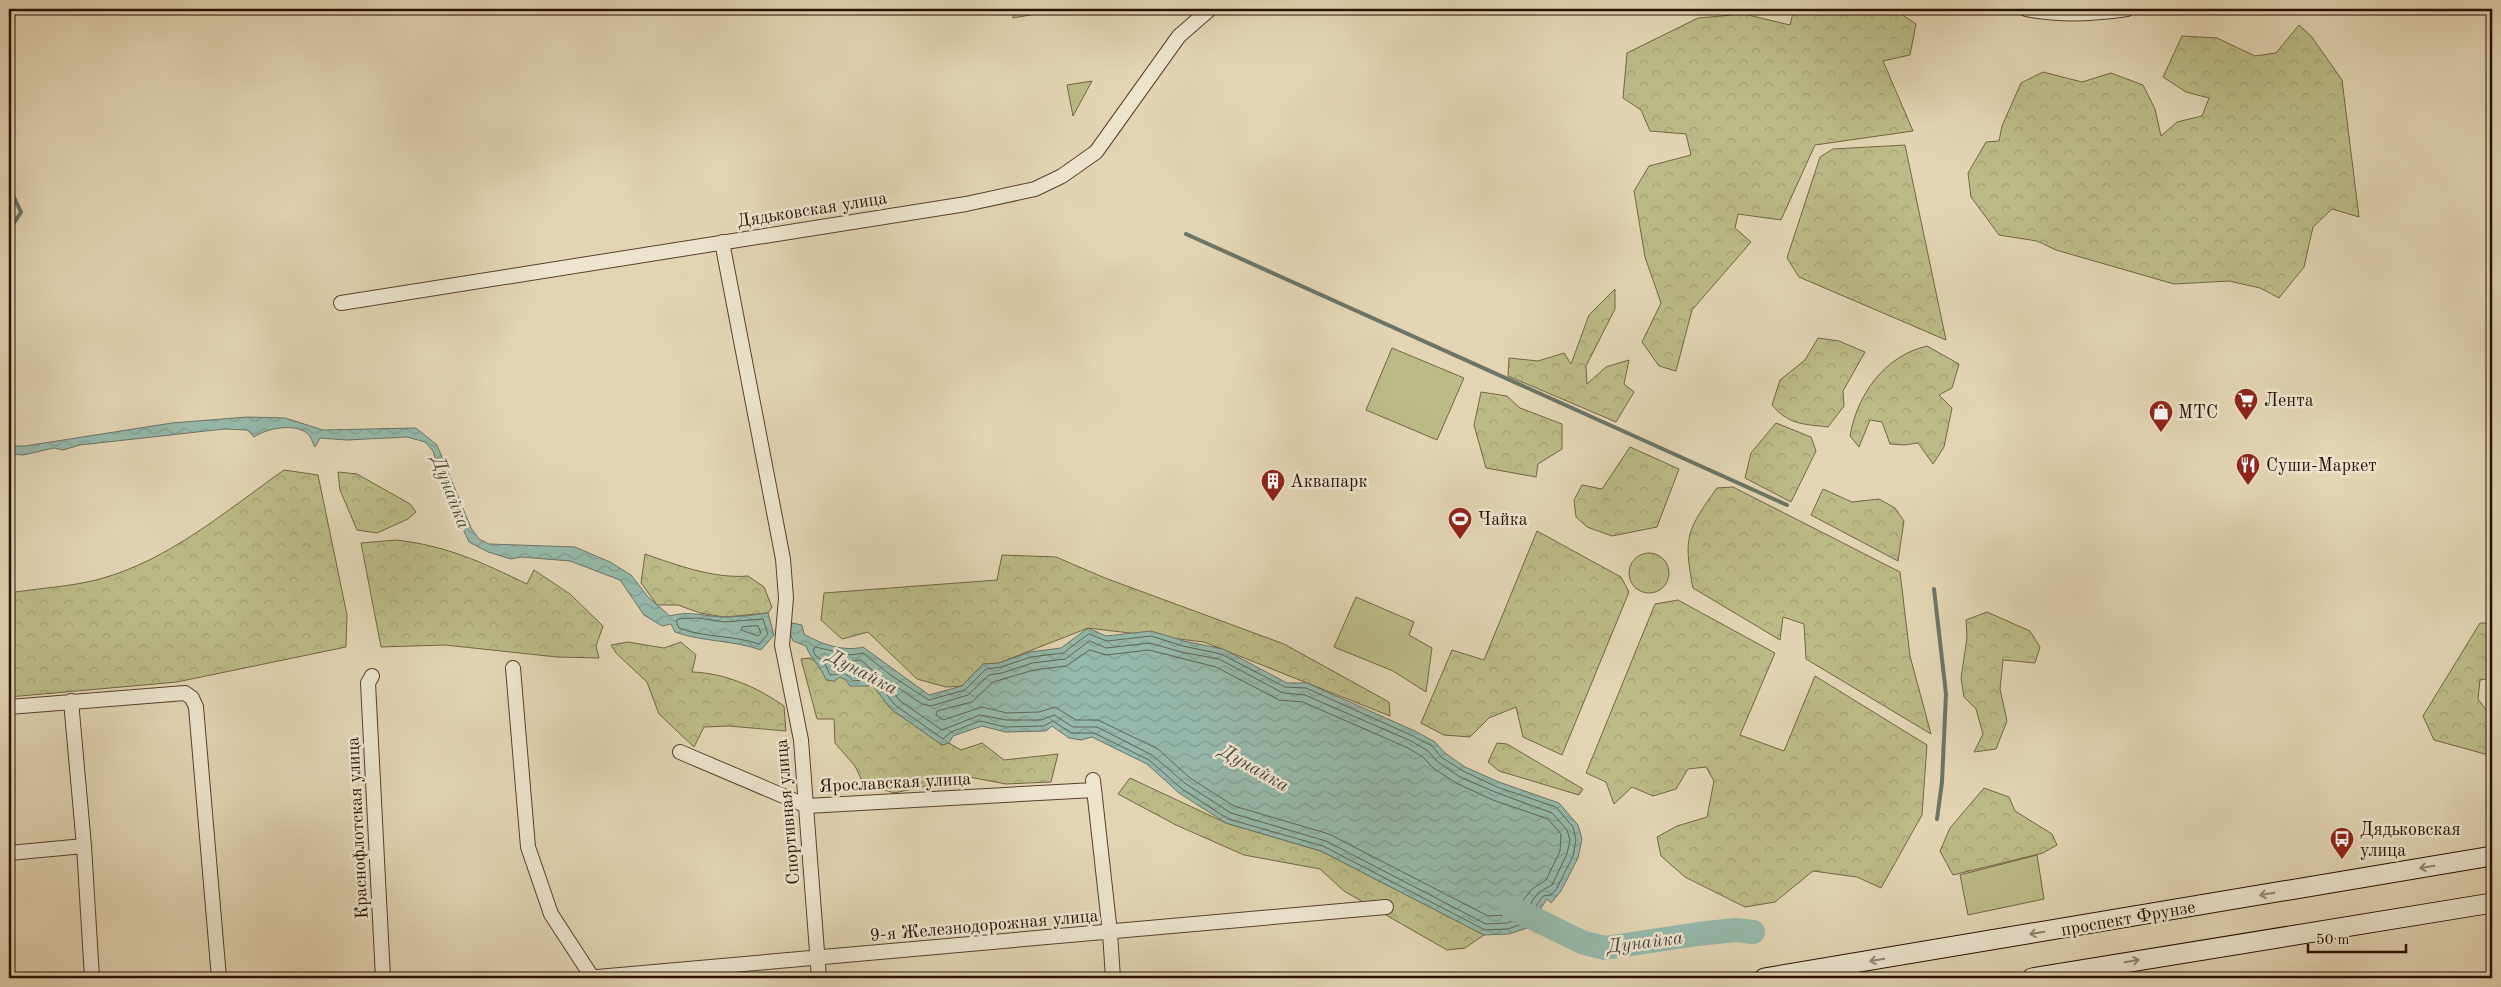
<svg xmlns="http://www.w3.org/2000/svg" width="2501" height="987" font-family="'Old Standard TT',serif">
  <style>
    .grass { fill: url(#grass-tufts); stroke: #726544 }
    .forest { fill: url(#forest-crowns); stroke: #726544 }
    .park { fill: #bbbb87; stroke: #726544 }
    .water { fill: url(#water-waves); stroke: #6a7567 }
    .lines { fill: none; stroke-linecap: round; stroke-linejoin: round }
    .shore { stroke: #5f6456; stroke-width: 1 }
    .stream { stroke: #6a7567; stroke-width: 4 }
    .river { stroke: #95b9ac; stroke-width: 24 }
    .minor-casing { stroke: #58402d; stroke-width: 16 }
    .secondary-casing { stroke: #290f00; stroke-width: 21 }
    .minor { stroke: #ede4ce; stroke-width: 14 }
    .secondary { stroke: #ede4ce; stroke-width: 19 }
    .oneway { stroke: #958471 }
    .labels { text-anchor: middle; stroke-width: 5; stroke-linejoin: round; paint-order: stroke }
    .street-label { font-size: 18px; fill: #290f00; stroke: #ede4ce }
    .poi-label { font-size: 18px; fill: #290f00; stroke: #ede4ce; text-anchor: start }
    .water-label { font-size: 19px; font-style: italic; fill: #4f4a3c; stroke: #ede4ce }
  </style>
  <defs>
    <pattern id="grass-tufts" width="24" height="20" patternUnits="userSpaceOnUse" patternTransform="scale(1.25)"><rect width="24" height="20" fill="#bbbb87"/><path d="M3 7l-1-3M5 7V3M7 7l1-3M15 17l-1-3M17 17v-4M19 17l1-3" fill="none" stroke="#a1a073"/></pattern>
    <pattern id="forest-crowns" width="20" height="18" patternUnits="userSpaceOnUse" patternTransform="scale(1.25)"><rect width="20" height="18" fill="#bbbb87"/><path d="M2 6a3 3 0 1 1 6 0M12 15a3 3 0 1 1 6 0" fill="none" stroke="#a1a073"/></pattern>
    <pattern id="water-waves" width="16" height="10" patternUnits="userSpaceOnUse" patternTransform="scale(1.25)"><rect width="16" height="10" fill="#95b9ac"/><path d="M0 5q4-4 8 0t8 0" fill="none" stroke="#809e92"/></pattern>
  </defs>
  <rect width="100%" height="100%" fill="#e3d5b4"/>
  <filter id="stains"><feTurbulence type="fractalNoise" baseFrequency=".004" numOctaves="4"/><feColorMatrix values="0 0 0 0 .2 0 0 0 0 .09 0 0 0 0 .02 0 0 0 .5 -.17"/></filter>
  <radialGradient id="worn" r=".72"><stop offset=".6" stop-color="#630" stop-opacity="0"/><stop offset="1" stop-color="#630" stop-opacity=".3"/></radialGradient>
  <path class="grass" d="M1629 573a20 20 0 1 1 40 0a20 20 0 1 1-40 0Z"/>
  <path class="forest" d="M1773 9H1894L1916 24 1910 55 1883 61 1913 131 1815 145 1781 220 1738 214 1735 228 1751 242 1692 310 1676 371 1659 366 1642 342 1661 303 1645 257 1634 191 1649 166 1691 155 1686 134 1650 131 1641 110 1623 98 1627 53 1698 18 1744 14 1790 25 1793 13Z
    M2299 25 2311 36 2342 80 2359 217 2332 209 2313 227 2304 267 2279 298 2260 288 2229 281 2174 284 2056 250 2037 241 1999 235 1971 197 1968 173 1986 142 1999 141 2002 126 2021 83 2043 72 2082 82 2111 73 2143 85 2155 109 2161 136 2177 122 2202 116 2209 98 2186 92 2163 77 2182 36 2217 38 2255 56 2276 53Z
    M1905 145 1946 340 1799 277 1787 258 1820 157 1833 149Z
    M1615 289V309L1586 366 1587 384 1606 367 1629 360 1624 384 1634 392 1616 422 1508 376 1509 358 1538 361 1564 353 1571 364 1589 315Z
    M1818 338 1839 341 1865 352 1843 391 1844 406 1828 427C1803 424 1789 425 1772 405L1780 380 1805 360Z
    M1927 346 1959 364 1952 388 1939 395 1952 408 1944 447 1933 464 1918 443 1904 445 1890 444 1882 422 1870 420 1859 447 1850 436C1857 395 1884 356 1927 346Z
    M1481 392 1507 396 1520 408 1562 424V449L1538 464 1536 477 1486 468 1474 425Z
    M1776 423 1811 437 1816 451 1791 502 1745 478 1751 453Z
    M1630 447 1679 469 1657 527 1612 536 1587 527 1576 517 1574 500 1582 485 1602 489Z
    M284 470 318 475 347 615 346 647 177 682 9 697V593C39 588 70 587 100 579 169 560 226 511 284 470Z
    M338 472 357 474 410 504 416 512 408 519 377 533 357 530 340 490Z
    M1733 487 1900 572 1910 656 1931 734 1806 659 1804 624 1783 617 1780 640 1693 588C1683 536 1687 530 1717 488Z
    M1823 489 1852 502 1879 499 1895 508 1904 521 1898 561 1811 515Z
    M1537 531 1621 577 1629 592 1562 755 1523 737 1516 707 1489 718 1470 737 1444 735 1421 723 1452 650 1484 660Z
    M396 540C448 546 481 562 527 584L534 570 570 594 603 626 596 646 599 658 557 657 445 645 381 647 361 543Z
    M645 554C676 565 715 579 748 576L764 587 772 607 768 613 724 617 700 613 678 605H657L641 583Z
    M1002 555 1056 557 1105 578 1284 644 1389 702 1390 716 1204 642 1088 628 999 663 983 664 962 686 946 687 917 679 868 632 842 639 821 620 824 593 997 580Z
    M1678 600 1775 653 1740 735 1784 751 1815 676 1927 745 1922 815 1881 888 1857 877 1813 871 1775 902 1745 907 1685 877 1661 856 1657 837 1677 826 1707 817 1714 781 1706 767 1688 769 1676 789 1653 796 1632 787 1614 804 1606 782 1586 773 1655 604Z
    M1987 612 2030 631 2040 647 2035 663 2003 660 2000 689 2007 721 1996 749 1974 752 1983 734 1976 709 1964 697 1961 678 1967 638 1966 620Z
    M2480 623H2492V678L2480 680 2478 699 2492 718V756L2434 740 2423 716Z
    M628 642 664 648 681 642 696 655 692 672C725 673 757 687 784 706L786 731 729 726 704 727 694 747 659 714 647 682 616 653 611 645Z
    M810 658 840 677 868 686 871 683 891 709 942 745 949 743 961 750 982 743 1004 760 1058 754 1051 782 1006 784 969 777 894 793 863 783 855 766 835 743 834 719H817L801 659Z
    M1497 743 1507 744 1583 789 1579 795 1499 771 1488 762Z
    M1130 778 1226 823 1321 851 1484 935 1465 948 1447 950 1344 891 1320 869 1244 855 1176 825 1118 794Z
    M1984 788 2009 797 2015 811 2052 834 2057 845 2043 853 1953 875 1940 851 1950 828Z"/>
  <path class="park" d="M1012 9H1035L1036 14 1013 18Z
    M1092 81 1073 116 1067 85Z
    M1392 348 1464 378 1437 440 1366 410Z
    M1356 597 1414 622 1409 635 1432 648 1426 692 1393 671 1334 647Z
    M2037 855 2044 899 1968 915 1960 875Z"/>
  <path class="water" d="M247 417 285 418 323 430 416 428 437 445 471 528 479 539 489 544 575 547 610 562 631 575 648 597 670 616C689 610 706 617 725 617 739 617 754 615 768 613L774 635 761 650C733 640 703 642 675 632L671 624 662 626 644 615 620 580 570 561 521 557 511 559 488 552 469 542 445 490 433 451 425 442 407 437 347 440 320 438 315 447C312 442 311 436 307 433 293 423 268 428 254 437L247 430 224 429 80 445 63 450 54 448 23 455 9 454V446H25L172 423Z
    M792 623 802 625 804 634C820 644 844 652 863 647L929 695 962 686 983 664 999 663 1030 652 1061 648 1088 628 1106 636 1151 631 1184 641 1223 649 1287 683H1307L1415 731 1435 742 1445 753 1465 767 1499 782 1559 803 1578 825 1582 839 1578 858 1561 891 1551 903 1547 899 1541 908 1542 923 1509 934 1484 935 1321 851 1226 823 1179 793 1147 764 1092 737 1081 740 1069 738 1052 726 1046 731 1005 732 982 726 953 736 949 743 942 745 891 709 871 683 868 686H850L846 680 840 677 834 681 826 680C821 666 811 660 806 646L793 641 790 633Z"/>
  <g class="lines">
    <path class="shore" d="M699 618 724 622 763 619 768 634 759 644C733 635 705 638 679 628L676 621 678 619Z
      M758 626 761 633 758 636 741 630 742 627Z
      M1089 634 1107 641 1151 636 1183 646 1221 654 1285 687 1306 688 1413 736 1432 746 1441 757 1463 771 1497 787 1556 807 1573 827 1576 840 1573 856 1557 888 1551 895 1543 896 1536 906 1535 919 1508 929 1485 930 1323 846 1228 819 1182 789 1149 760 1094 733H1071L1053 721 1044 726 1006 727 980 721 951 732 943 739 895 705 874 679 853 681C843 669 842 675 830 675L824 662 815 655 813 650 815 647 852 655 863 653 892 676 929 700 965 690 986 669 1001 667 1031 657 1063 653Z
      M1090 641 1106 648 1150 643 1181 652 1219 659 1283 693 1305 695 1411 741 1428 751 1438 762 1460 777 1495 792 1552 813 1567 830 1570 840 1567 854 1552 885 1539 892 1532 901 1529 915 1507 923 1486 924 1326 841 1231 813 1186 784 1152 755 1097 727H1073L1054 715 1041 720H1006L980 715 942 730 900 701 890 687 894 685 922 704 931 706 968 695 989 675 1002 673 1032 663 1065 659Z
      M1090 650 1106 655 1149 650 1216 667 1279 700 1303 702 1408 748 1423 757 1433 768 1456 783 1493 800 1548 819 1561 834 1560 851 1546 880 1532 889 1524 899 1521 910 1505 915 1488 916 1329 834 1234 806 1190 778 1158 749 1098 720H1076L1055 707 1039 712 1007 713 982 707 943 720 936 715 937 711 972 702 993 682 1034 670 1066 666Z
      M832 656 851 661 861 660 873 671 857 675 844 667H834L830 659Z"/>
    <path class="stream" d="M9 187 21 212 9 231
      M1186 234 1787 505
      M1934 589 1946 694 1942 782 1937 819"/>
    <path class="river" d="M1512 908 1584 943 1605 948 1698 934 1736 930 1753 932"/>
    <defs>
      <path id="minor" d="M2026 9C2059 16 2093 14 2127 9
        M722 242 783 559 786 598 782 645 801 740 819 978
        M341 303 966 204 1035 189 1062 176 1096 152 1179 36 1210 9
        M513 668 528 847 551 914 592 977
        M372 676 368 683 383 978
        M71 701 84 846 92 978
        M9 707 185 693 192 698 196 707 219 978
        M680 752 807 806 1094 790
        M1093 780 1110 933 1113 978
        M9 853 84 846
        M586 978 1386 907"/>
      <path id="secondary" d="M1764 978 2492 856
        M2032 978 2492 903"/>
    </defs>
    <use href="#minor" class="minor-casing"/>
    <use href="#secondary" class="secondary-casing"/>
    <use href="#minor" class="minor"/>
    <use href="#secondary" class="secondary"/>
  </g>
  <defs><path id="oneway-shaft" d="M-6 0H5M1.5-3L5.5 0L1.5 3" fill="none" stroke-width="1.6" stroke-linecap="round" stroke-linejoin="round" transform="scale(1.25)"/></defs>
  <g class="oneway">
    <use href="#oneway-shaft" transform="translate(2427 867) rotate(171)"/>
    <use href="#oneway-shaft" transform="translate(2267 894) rotate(170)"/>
    <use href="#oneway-shaft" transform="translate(2037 933) rotate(170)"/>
    <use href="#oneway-shaft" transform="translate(1877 960) rotate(170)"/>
    <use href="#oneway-shaft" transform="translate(2132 961) rotate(-9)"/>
  </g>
  <defs>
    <symbol id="supermarket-pin" viewBox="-11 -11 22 30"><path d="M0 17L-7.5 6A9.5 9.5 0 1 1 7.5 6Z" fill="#8f2418" stroke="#ede4ce"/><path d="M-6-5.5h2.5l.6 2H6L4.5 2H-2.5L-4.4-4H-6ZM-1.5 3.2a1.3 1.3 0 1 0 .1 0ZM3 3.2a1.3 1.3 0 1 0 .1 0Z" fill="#fff"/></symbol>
    <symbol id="shop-pin" viewBox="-11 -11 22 30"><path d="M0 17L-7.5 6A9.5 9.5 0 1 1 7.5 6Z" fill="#8f2418" stroke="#ede4ce"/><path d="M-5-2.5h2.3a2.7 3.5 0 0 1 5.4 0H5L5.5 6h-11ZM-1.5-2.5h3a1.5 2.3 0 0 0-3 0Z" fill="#fff"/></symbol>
    <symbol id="restaurant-pin" viewBox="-11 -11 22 30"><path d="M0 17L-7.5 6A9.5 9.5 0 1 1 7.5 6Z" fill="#8f2418" stroke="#ede4ce"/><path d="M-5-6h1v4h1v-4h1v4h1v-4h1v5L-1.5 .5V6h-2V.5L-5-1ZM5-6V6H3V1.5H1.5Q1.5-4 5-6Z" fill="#fff"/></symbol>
    <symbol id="building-pin" viewBox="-11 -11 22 30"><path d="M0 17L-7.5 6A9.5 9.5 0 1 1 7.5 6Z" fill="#8f2418" stroke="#ede4ce"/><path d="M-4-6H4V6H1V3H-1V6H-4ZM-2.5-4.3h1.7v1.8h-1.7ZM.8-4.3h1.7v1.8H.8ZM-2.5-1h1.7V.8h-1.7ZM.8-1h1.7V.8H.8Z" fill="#fff"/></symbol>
    <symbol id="stadium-pin" viewBox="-11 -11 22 30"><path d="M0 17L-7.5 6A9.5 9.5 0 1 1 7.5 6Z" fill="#8f2418" stroke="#ede4ce"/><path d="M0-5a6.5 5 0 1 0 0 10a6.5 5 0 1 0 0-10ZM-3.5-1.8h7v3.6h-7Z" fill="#fff"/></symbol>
    <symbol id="bus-pin" viewBox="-11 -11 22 30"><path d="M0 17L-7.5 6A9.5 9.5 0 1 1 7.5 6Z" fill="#8f2418" stroke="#ede4ce"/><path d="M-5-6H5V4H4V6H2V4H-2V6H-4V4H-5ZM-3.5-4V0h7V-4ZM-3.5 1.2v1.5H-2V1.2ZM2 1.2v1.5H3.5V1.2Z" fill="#fff"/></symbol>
  </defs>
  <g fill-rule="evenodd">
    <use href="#supermarket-pin" x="2232" y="386" width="28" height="38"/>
    <use href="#shop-pin" x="2147" y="398" width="28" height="38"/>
    <use href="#restaurant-pin" x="2234" y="451" width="28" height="38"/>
    <use href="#building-pin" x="1259" y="467" width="28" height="38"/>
    <use href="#stadium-pin" x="1446" y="505" width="28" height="38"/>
    <use href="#bus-pin" x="2328" y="825" width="28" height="38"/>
  </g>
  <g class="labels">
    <g class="street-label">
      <text transform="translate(812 209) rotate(-9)" y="6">Дядьковская улица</text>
      <text transform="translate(895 782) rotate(-3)" y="6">Ярославская улица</text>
      <text transform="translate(787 812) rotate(-95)" y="6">Спортивная улица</text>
      <text transform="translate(357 828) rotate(-93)" y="6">Краснофлотская улица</text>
      <text transform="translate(2128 918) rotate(-10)" y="6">проспект Фрунзе</text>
      <text transform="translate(984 925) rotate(-5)" y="6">9-я Железнодорожная улица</text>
    </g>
    <g class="poi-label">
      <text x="2264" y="406">Лента</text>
      <text x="2178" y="418">МТС</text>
      <text x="2266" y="471">Суши-Маркет</text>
      <text x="1290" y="487">Аквапарк</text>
      <text x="1478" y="525">Чайка</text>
      <text x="2360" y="835">Дядьковская<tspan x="2360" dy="21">улица</tspan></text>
    </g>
    <g class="water-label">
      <text transform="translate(452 492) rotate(69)" y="7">Дунайка</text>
      <text transform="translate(863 671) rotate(28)" y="7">Дунайка</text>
      <text transform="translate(1255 767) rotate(30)" y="7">Дунайка</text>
      <text transform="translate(1645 941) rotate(-7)" y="7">Дунайка</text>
    </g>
  </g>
  <rect width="2501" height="987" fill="none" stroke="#e3d5b4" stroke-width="30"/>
  <rect x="10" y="10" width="2481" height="967" fill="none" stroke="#290f00" stroke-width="2.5"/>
  <rect x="15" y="15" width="2471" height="957" fill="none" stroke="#290f00"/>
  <path d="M2308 944v8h98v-8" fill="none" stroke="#290f00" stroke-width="2.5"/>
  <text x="2316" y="944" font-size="15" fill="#290f00" stroke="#ede4ce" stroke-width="4" paint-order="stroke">50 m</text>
  <rect width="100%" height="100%" filter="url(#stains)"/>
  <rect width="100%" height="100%" fill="url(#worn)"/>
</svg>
